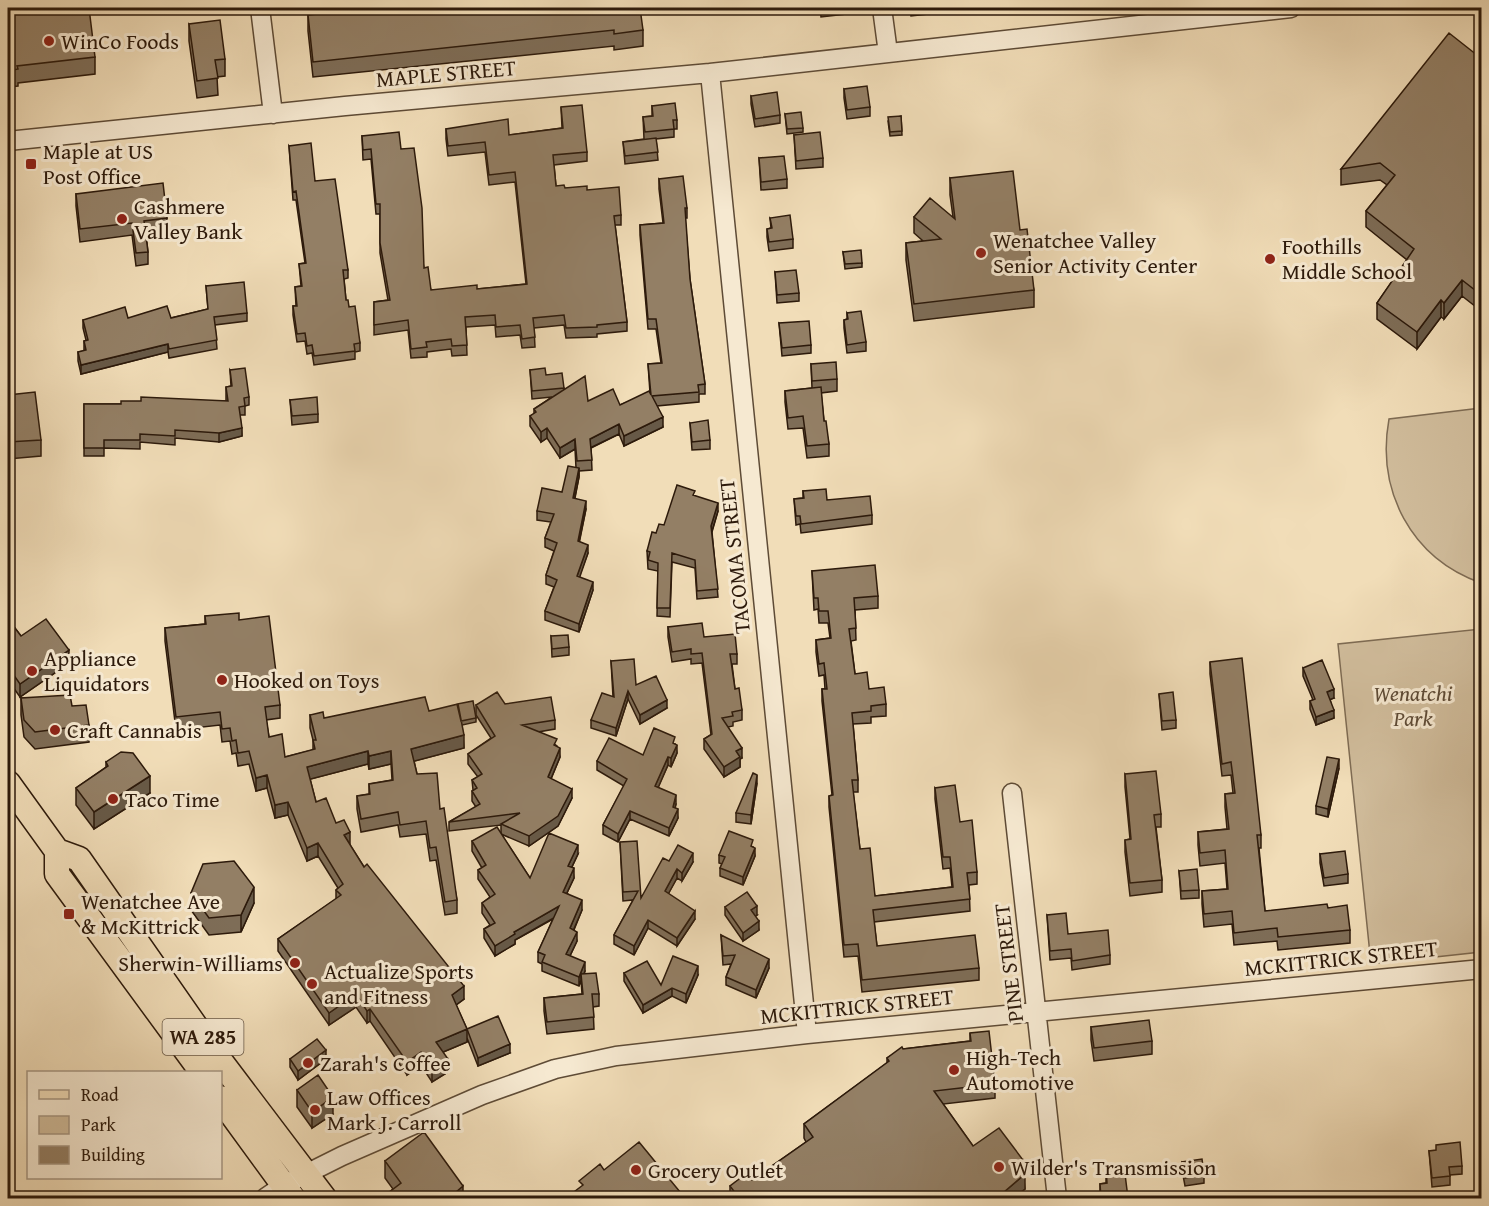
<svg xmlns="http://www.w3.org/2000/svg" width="1489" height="1206" font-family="'Gentium Book Plus',serif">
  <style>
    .green { fill: #d0bc9b; stroke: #7e6b53; stroke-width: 1.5 }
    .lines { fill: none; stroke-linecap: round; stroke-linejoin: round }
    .minor-casing { stroke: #5e4b36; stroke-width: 21 }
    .major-casing { stroke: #2d1a0b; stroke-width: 27 }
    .minor { stroke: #f6e9d1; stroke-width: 18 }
    .major { stroke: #f1ddb8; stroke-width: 24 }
    .wall { fill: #7e6d57; stroke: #2d1a0b; stroke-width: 1.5 }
    .shaded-wall { fill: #675947; stroke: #2d1a0b; stroke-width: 1.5 }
    .building { fill: #937f65; stroke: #2d1a0b; stroke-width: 1.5 }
    .poi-dot { fill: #8f2418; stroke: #f6e9d1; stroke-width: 2 }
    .labels { text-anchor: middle; stroke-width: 6; stroke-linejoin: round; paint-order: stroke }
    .shield { fill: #f6e9d1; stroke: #695846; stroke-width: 1.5 }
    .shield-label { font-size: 21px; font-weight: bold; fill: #2d1a0b }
    .poi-label { font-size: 22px; fill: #2d1a0b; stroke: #f6e9d1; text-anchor: start }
    .street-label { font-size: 22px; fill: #2d1a0b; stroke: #f6e9d1 }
    .park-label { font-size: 22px; font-style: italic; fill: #5e4b36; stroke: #f6e9d1 }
  </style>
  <rect width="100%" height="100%" fill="#f1ddb8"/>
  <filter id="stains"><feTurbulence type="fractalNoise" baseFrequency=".00333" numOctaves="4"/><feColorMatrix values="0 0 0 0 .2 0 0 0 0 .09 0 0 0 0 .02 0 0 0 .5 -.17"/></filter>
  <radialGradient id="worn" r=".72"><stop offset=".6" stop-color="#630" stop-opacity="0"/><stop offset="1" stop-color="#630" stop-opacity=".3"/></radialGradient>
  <path class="green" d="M1481 408H1482L1481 583C1411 558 1376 491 1389 419Z
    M1481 629V952L1371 964 1338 644Z"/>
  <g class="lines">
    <defs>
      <path id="minor" d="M260 8 273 114
        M882 8 888 53
        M710 73 807 1034
        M8 141 345 106 710 73 1291 8
        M1012 793 1057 1198
        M265 1198 284 1185 342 1156 482 1095 555 1069 616 1056 807 1034 1482 969"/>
      <path id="major" d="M8 783 57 851 79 859 212 1050 324 1198
        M57 851V874L202 1072
        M220 1098 293 1198"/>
    </defs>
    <use href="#minor" class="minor-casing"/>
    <use href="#major" class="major-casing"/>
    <use href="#minor" class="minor"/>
    <use href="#major" class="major"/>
  </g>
  <path class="wall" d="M8 8 95 57V74L18 83V86L8 87Z
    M820 8H864V12L821 17Z
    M910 8H928V14L911 16Z
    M630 10 643 30V46L614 50V46L313 77 308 31V15Z
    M189 24 225 59V76L217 77 218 95 197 98 189 41Z
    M1482 59V308L1480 310 1462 296 1444 319 1441 317 1417 349 1377 319V303L1407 260 1366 227V211L1387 185 1380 180 1341 185V169Z
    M844 89 870 107V116L847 119 844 98Z
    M751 96 780 115V123L755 127 751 104Z
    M652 106 677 120V129H674V137L656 139 658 160 625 164 623 142 644 139 643 117 652 116Z
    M561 107 587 152V161L554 165 556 186 565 188 587 190 621 215V225H615L627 322V331L597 334V337L566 338 564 325 534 328 535 347 522 348 520 335 496 337 495 325 466 327 467 355 452 356 451 349 427 352V357L411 358 408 330 374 335V302L388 300 380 253V214H376L371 159 363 160 362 136 401 149 424 268 431 290 477 289 526 284 515 182 489 185 485 152 448 156 446 139V129L509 135 562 128Z
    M785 114 803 128V132L787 134Z
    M901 116 902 135 890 136 888 121Z
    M794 135 823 158V167L796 169Z
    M289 146 315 181 348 270V278L344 279 346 300 349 307 360 343V351L355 352V359L314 365 312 353 307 354 305 341 297 342 293 315V306H296L295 287 301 286 299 264 305 263 296 200H293Z
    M759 158 787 179V188L761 190Z
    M950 178 1020 230 1034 290V307L914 321 906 260V243L923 241 914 233V217H953L950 195Z
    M659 179 687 208V218H685L690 279 705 384V394H699V402L657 406 663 427 624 446 619 434 591 448 592 470 579 471V477L575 498 586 509 579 542 588 553 579 577 593 590 579 632 545 620V611L554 587 546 584V575L554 551 545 547V538L551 522 537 520V511L562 492 576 468 575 449 560 458 547 438 541 442 530 426V416L534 414V409L552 397 532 399 530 370 546 375 564 388V390L588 401 620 405 650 393 648 364 661 363 656 329H648L640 235V225L663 223 659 189Z
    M76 194 167 218V231L146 234 148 252V264L136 266 132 235 80 242 76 206Z
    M770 218 793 239V248L769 251 767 237V229L771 228Z
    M843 252 862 263V267L845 269Z
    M775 272 799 293V301L777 303Z
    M206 286 247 313V321L215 325 217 349 169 358 168 352 81 374 78 361V352L84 351V341L86 340 83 328V320L171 318 208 309Z
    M847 313 866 342V351L847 353 844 328V320L847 319Z
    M779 323 811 345V353L782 356Z
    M811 364 837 379V391L821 393 824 421 829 444V456L807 458 803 428 788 429 785 402V391L812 388Z
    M230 370 249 397V405L245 406V415H240L242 436 219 442 175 438V445L140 442V449L104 448V456H84V404H121L226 401V387L231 386Z
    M8 395 41 440V456L8 459Z
    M290 400 318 414V422L292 425Z
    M690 423 710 440V449L692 450Z
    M803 491 827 500 872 515V524L801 533 800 524 796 525 794 499 803 498Z
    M695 496 718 511 712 532 718 597 697 599 695 568 672 562 670 617 657 616 658 571 648 569 647 551 656 533Z
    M812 571 878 596V608L855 610 856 640 851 641 855 674 869 689 886 704V716L871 717V723L853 724 858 780V792H853L860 849 875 896 952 887 950 868 943 869 935 799V788L960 822 977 872V884L969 885 970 911 874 922 877 946 979 968V980L862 992 858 956 844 957 829 807V796L832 795 822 701V689H825L824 675 819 676 816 652V640L830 638 828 623H819L818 609 814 610Z
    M205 616 239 620 280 705V718L266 720 269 737 285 757 313 750V740L310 728V715L324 718 429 711 476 718V722L462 725 464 748 414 761 417 774 440 809 457 900V913L445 915 436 860 430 861 426 834 400 837 398 825 361 832 357 809V796L369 794V784L392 780 391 764 369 769 368 764 310 779 316 802 336 823 364 867 464 999 456 1005 467 1029 510 1053 478 1066 467 1038V1042L443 1052 448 1072 432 1082 421 1065 407 1075 370 1021 367 1023 356 1007 329 1025 278 951V939L336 899V890L338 888 318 856 307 861 288 815 275 818 267 788 256 791 249 764 238 766 236 753 232 754 230 741 222 742 220 725 176 730 165 641V628L205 624Z
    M8 619 21 636 69 663 20 697 8 680Z
    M668 627 704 637 737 654V664H732L735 689 742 710V720L733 722V726L728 727 742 758 740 759V767L724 777 704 749V739L711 735 702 663 691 664V659L672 662 668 637Z
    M551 636 569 647V655L552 657Z
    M611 661 636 685 667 708 640 724 628 699 616 736 591 728V720L613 697Z
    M1210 662 1261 835V848H1259L1265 911 1328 908 1350 930V943L1278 950 1277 941 1234 945 1232 924 1204 927 1202 904V891L1227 889 1225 863 1200 866 1198 845V832L1227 829 1225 807V794L1233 793 1231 775 1222 776 1210 674Z
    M1303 668 1334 698 1330 699 1334 718 1316 725 1310 709V701L1313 700 1303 676Z
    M1159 694 1176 720V728L1162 730Z
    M21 698 72 706 89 725V742L35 749 24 737 21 715Z
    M505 704 555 720V729L538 732 557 746 560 757 551 779 572 798 558 826 529 846 501 834 530 878 578 854 572 867 574 878 567 893 582 910 574 930 577 941 570 956 585 971 584 974 599 994V1006L593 1007 594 1029 547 1034 544 1011V998L582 994 581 980 579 986 542 971V964L538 962V952L553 919 515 940V944L495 956 484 938V929L490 925 482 913V903L490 897 478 879V870L482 868 472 851V841L501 833V825L449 831V822L476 807 472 801V791L473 790 472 780 478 777 468 764V754L491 738 476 715V705Z
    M675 744 677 753 671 767 668 765 658 787 676 804 675 808 678 818 669 836 630 819 618 842 603 834V825L624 786 597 770V761L643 755Z
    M106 762 150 793 94 829 76 805V788L106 767Z
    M1339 768 1328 817 1316 814V806Z
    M1125 774 1161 814V827H1156L1162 880V892L1130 896 1125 852V840L1130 839 1125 787Z
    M757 783 751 824 736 822V813Z
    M620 842 641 898 669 861 693 862 682 881 677 878 668 894 695 919 677 946 648 928 634 955 614 944V935L633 900 623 901Z
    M753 847 755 856 743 885 720 876V868L722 864 719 863V855Z
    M1320 854 1348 874V883L1324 886 1320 863Z
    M1179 871 1199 890V898L1181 899Z
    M191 893 254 903 241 932 209 935 191 910Z
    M725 907 757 915 755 916 759 930 743 941 725 915Z
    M1047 915 1068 934 1110 955V964L1072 970 1071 958 1050 960Z
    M721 935 769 968 756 998 726 985V977L731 964 723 965Z
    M624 973 661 985 698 975 686 1003 672 996 643 1013 624 981Z
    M1091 1027 1152 1041V1054L1094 1061 1091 1040Z
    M970 1033 995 1084V1098L943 1104 973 1146 1023 1172 1025 1189 1013 1198H730V1186L752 1180 806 1142 804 1138V1124L887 1063V1058L903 1049 970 1041Z
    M290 1059H326L298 1080 290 1067Z
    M297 1090 333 1114 312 1128 297 1107Z
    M1429 1151 1462 1166V1174L1450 1175V1185L1432 1187Z
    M385 1161 463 1198H388V1193L393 1189 385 1178Z
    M1182 1162 1204 1174V1183L1185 1186 1182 1170Z
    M1106 1168 1128 1198H1100V1184L1106 1183Z"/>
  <path class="shaded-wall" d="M1462 280V296L1444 319V303Z
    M1482 292V308L1480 310V294Z
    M1441 300V317L1417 349V332Z
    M168 344V352L81 374V365Z
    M663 417V427L624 446V436Z
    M619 424V434L590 448V439Z
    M242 428V436L219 442V433Z
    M547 428V438L541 442V432Z
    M575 439V449L560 458V448Z
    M579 468V477L573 506V498Z
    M586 501V509L578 549V541Z
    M718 503V511L711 534V526Z
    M588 545V553L577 585V576Z
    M593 582V590L579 632V624Z
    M69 650V663L20 697V684Z
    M1334 689V698L1327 701V692Z
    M628 691V699L616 736V728Z
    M667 700V708L640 724V715Z
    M1334 710V718L1316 725V717Z
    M464 735V748L411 762V749Z
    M677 745V753L671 767V758Z
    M560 748V757L548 786V777Z
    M742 748V758L740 759V767L724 777V767L736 751Z
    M368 751V764L307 780V767Z
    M391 751V764L369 769V756Z
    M668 757V765L655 795V786Z
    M1339 759V768L1328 817V809Z
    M267 775V788L256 791V778Z
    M757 775V783L751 824V815Z
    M150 776V793L94 829V812Z
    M572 789V798L558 826 529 846V836Z
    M676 795V804L673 816V807Z
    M288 802V815L275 818V805Z
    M678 809V818L669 836V828Z
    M630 811V819L618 842V834Z
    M350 832V845L344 835Z
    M318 843V856L307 861V848Z
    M578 845V854L568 875V866Z
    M755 848V856L743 885V877Z
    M693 853V862L682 881V873Z
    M574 868V878L563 901V892Z
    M677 869V878L665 900V891Z
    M254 887V903L241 932V915Z
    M582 900V910L570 938V928Z
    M559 906V915L515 940V944L495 956V946L514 932Z
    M757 906V915L751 919V910Z
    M695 911V919L677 946V938Z
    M648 920V928L634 955V946Z
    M759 921V930L743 941V933Z
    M577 932V941L566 964V954Z
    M769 959V968L756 998V990Z
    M585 962V971L582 979 581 974V980L579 986V977Z
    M698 966V975L686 1003V994Z
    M464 986V999L452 1008V995Z
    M672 988V996L643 1013V1005Z
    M356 994V1007L329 1025V1013Z
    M370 1009V1021L367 1023V1011Z
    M467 1029V1042L436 1055V1042Z
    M510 1044V1053L478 1066V1058Z
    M326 1050V1059L298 1080V1071Z
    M421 1052V1065L407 1075V1062Z
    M448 1059V1072L432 1082V1070Z
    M333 1097V1114L312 1128V1112Z
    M1023 1160V1174L1017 1164Z
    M1025 1174V1189L1013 1198H997Z
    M463 1186V1198H449Z"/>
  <path class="building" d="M8 8H89L95 57 17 66 18 69 8 71Z
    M375 8H594V11L617 8H630V10L640 8 643 30 614 34V30L313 62 308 15Z
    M220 20 225 59 215 60 218 78 197 81 189 24Z
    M1449 33 1482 59V292L1480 294 1462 280 1444 303 1441 300 1417 332 1377 303 1414 249 1366 211 1395 175 1380 163 1341 169Z
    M867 86 870 107 847 110 844 89Z
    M777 92 780 115 755 119 751 96Z
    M675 103 677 120H673L674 129 645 132 643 117 653 116 652 106Z
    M582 105 587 152 553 155 556 186 564 185 565 188 587 186V190L619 187 621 215 614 216 627 322 597 325V327L566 328 564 315 533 318 535 337 522 339 520 325 496 327 495 315 465 317 467 345 452 346 451 339 426 342 427 347 411 349 408 320 374 325V302L390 300 380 243V204H376L371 149 363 150 362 136 399 132 401 149 414 148 422 208 424 268 428 267 431 290 477 285V289L527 284 515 172 489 175 485 142 448 146 446 129 508 119 509 135 563 128 561 107Z
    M801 112 803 128 787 129 785 114Z
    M901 116 902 131 890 132 888 117Z
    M820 132 823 158 796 161 794 135Z
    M656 138 658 152 625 156 623 142Z
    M311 143 315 181 335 179 348 270H343L346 300H348L349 307 355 306 360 343 354 344 355 351 314 356 312 345 307 346 305 333 297 334 293 306H297L295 287 302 286 299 264 306 263 296 191 293 192 289 146Z
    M784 156 787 179 761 182 759 158Z
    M1013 171 1020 230 1027 229 1034 290 914 304 906 243 941 239 914 217 930 198 955 219 950 178Z
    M683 176 687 208H685L690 279 705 384 698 385 699 392 652 396 663 417 624 436 619 424 590 439 592 460 577 461 575 439 560 448 547 428 541 432 530 416 536 412 534 409 585 376 588 401 613 389 620 405 649 391 651 395 648 364 662 363 656 319H648L640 225 664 223 659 179Z
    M163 183 167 218 144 221 148 252 136 253 132 223 80 229 76 194Z
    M790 215 793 239 769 242 767 229 772 228 770 218Z
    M861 250 862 263 845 264 843 252Z
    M796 270 799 293 777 295 775 272Z
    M244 282 247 313 214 317 217 340 169 349 168 344 81 365 78 352 86 350 84 341 88 340 83 320 125 307 128 318 167 306 171 318 208 309 206 286Z
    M861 311 866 342 847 345 844 320 848 319 847 313Z
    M809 321 811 345 782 348 779 323Z
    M836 362 837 379 812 381 811 364Z
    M245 368 249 397 244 398 245 406 239 407 242 428 219 433 175 430V436L140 434V440H104V448H84V404H121V401H141V397L228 401 226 387 232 386 230 370Z
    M545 368 546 375 562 373 564 388 532 391 530 370Z
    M821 387 824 421H826L829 444 807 446 803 416 788 418 785 391Z
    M35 392 41 440 8 442V395Z
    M317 397 318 414 292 416 290 400Z
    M708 420 710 440 692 442 690 423Z
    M568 466 579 468 573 498 586 501 578 541 588 545 577 576 593 582 579 624 545 611 557 580 546 575 557 543 545 538 554 514 537 511 542 488 562 492Z
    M677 485 695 491 693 495 718 503 711 526 718 589 697 591 695 560 672 553 670 608H657L658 563 648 560 650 552 647 551 652 532 656 533 659 524 664 525Z
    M826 489 827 500 870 496 872 515 801 524 800 516H796L794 499 804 498 803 491Z
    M875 565 878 596 854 598 856 628 849 629 855 674 867 672 869 689 884 687 886 704 871 706V711L852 713 858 780H852L860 849 870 848 875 896 953 887 950 857H943L935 788 955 785 960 822 972 820 977 872 967 873 970 899 873 910 877 946 975 935 979 968 862 980 858 944 844 945 829 796 833 795 822 689H827L824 663 819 664 816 640 831 638 828 611H819L818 598H814L812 571Z
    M239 613V620L269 616 280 705 265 707 269 737 282 734 285 757 315 749 313 740H316L310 715 323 712 324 718 425 697 429 711 458 704 464 735 411 749 417 774 437 773 440 809 444 808 457 900 445 902 436 847 430 848 426 821 400 825 398 812 361 819 357 796 370 794 369 784 393 780 391 751 369 756 368 751 307 767 316 802 326 798 336 823 344 820 350 832 344 835 364 867 367 864 464 986 452 995 467 1029 436 1042 448 1059 432 1070 421 1052 407 1062 370 1009 367 1011 356 994 329 1013 278 939 341 895 336 890 343 884 318 843 307 848 288 802 275 805 267 775 256 778 249 751 238 753 236 740 232 741 230 728 222 729 220 712 176 717 165 628 206 624 205 616Z
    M8 619 21 636 46 619 69 650 20 684 8 667Z
    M702 623 704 637 735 634 737 654H730L735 689 739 688 742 710 732 712 733 716 722 718 742 748 736 751 740 757 724 767 704 739 712 734 702 653 691 654V649L672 652 668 627Z
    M568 635 569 647 552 649 551 636Z
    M1242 658 1261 835H1257L1265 911 1327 904 1328 908 1347 905 1350 930 1278 937 1277 928 1234 933 1232 911 1204 914 1202 891 1228 889 1225 850 1200 853 1198 832 1229 829 1225 794 1235 793 1231 762 1222 764 1210 662Z
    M634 659 636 685 656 676 667 700 640 715 628 691 616 728 591 720 602 693 614 697 611 661Z
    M1322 660 1334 689 1327 692 1334 710 1316 717 1310 701 1315 699 1303 668Z
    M497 692 505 704 551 697 555 720 522 725 557 739 554 745 560 748 548 777 572 789 558 816 529 836 501 824 520 813 449 822 480 804 472 791 477 788 472 780 482 774 468 754 495 736 476 705Z
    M1173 692 1176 720 1162 721 1159 694Z
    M70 695 72 706 86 705 89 725 35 732 24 720 21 698Z
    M473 701 476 718 461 721 457 704Z
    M654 728 675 737 673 743 677 745 671 758 668 757 655 786 676 795 673 807 678 809 669 828 630 811 618 834 603 825 627 779 597 761 609 738 643 755Z
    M121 752 133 753 150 776 94 812 76 788 108 766 106 762Z
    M1327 757 1339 759 1328 809 1316 806Z
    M1156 771 1161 814 1154 815 1162 880 1130 883 1125 840 1131 839 1125 774Z
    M753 773 757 775 751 815 736 813Z
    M497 827 530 878 549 833 578 845 568 866 574 868 563 892 582 900 570 928 577 932 566 954 585 962 579 977 542 962 545 955 538 952 559 906 514 932 515 934 495 946 484 929 495 923 482 903 495 894 478 870 486 865 472 841Z
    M729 831 753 840 751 846 755 848 743 877 720 868 725 857 719 855Z
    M637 841 641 898 663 858 669 861 678 845 693 853 682 873 677 869 665 891 695 911 677 938 648 920 634 946 614 935 638 891 623 892 620 842Z
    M1345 851 1348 874 1324 878 1320 854Z
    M234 861 254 887 241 915 209 918 191 893 203 864Z
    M1197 869 1199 890 1181 891 1179 871Z
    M747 892 757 906 751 910 759 921 743 933 725 907Z
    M1066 913 1068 934 1108 930 1110 955 1072 961 1071 949 1050 951 1047 915Z
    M721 935 769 959 756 990 726 977 735 955 723 956Z
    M673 956 698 966 686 994 672 988 643 1005 624 973 647 961 661 985Z
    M596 973 599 994H592L594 1017 547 1022 544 998 583 994 581 974Z
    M498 1016 510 1044 478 1058 467 1029Z
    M1149 1020 1152 1041 1094 1048 1091 1027Z
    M989 1031 995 1084 934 1091 973 1146 999 1128 1023 1160 1017 1164 1025 1174 997 1198H739L730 1186 747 1173 752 1180 813 1137 804 1124 889 1061 887 1058 902 1047 903 1049 971 1041 970 1033Z
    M317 1039 326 1050 298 1071 290 1059Z
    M318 1075 333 1097 312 1112 297 1090Z
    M424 1132 463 1186 449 1198H393L388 1193 401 1183 385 1161Z
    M639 1142 685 1198H566L583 1185 579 1181 600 1164 604 1170Z
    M1460 1142 1462 1166 1449 1167 1450 1176 1432 1178 1429 1151 1436 1150V1145Z
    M1202 1159 1204 1174 1185 1178 1182 1162Z
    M1124 1166 1128 1198H1101L1100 1184 1107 1183 1106 1168Z"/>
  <g class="poi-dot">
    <circle cx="49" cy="41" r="6"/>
    <rect x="25" y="158" width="12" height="12" rx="3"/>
    <circle cx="122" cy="219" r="6"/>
    <circle cx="981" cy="253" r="6"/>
    <circle cx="1270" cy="259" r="6"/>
    <circle cx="32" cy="671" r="6"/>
    <circle cx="222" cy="680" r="6"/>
    <circle cx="55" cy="730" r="6"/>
    <circle cx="113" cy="799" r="6"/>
    <rect x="63" y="908" width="12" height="12" rx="3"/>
    <circle cx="295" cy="963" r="6"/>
    <circle cx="312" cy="984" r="6"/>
    <circle cx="308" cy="1063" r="6"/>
    <circle cx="954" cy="1070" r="6"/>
    <circle cx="315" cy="1110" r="6"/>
    <circle cx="999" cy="1167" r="6"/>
    <circle cx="636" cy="1170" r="6"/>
  </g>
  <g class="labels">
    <rect class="shield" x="162.5" y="1019" width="81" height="36" rx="4.5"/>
    <g class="shield-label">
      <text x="203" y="1044">WA 285</text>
    </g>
    <g class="poi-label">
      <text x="61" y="49">WinCo Foods</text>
      <text x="43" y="159">Maple at US<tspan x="43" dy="25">Post Office</tspan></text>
      <text x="134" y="214">Cashmere<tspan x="134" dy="25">Valley Bank</tspan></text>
      <text x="993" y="248">Wenatchee Valley<tspan x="993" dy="25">Senior Activity Center</tspan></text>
      <text x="1282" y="254">Foothills<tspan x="1282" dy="25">Middle School</tspan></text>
      <text x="44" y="666">Appliance<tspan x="44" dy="25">Liquidators</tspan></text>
      <text x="234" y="688">Hooked on Toys</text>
      <text x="67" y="738">Craft Cannabis</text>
      <text x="125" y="807">Taco Time</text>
      <text x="81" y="909">Wenatchee Ave<tspan x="81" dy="25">&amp; McKittrick</tspan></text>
      <text x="283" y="971" text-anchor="end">Sherwin-Williams</text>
      <text x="324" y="979">Actualize Sports<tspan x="324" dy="25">and Fitness</tspan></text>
      <text x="966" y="1065">High-Tech<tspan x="966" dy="25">Automotive</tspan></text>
      <text x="320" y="1071">Zarah's Coffee</text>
      <text x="327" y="1105">Law Offices<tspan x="327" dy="25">Mark J. Carroll</tspan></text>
      <text x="1011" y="1175">Wilder's Transmission</text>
      <text x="648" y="1178">Grocery Outlet</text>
    </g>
    <g class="street-label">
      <text transform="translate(446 73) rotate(-5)" y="8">MAPLE STREET</text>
      <text transform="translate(734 556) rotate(-96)" y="8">TACOMA STREET</text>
      <text transform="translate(1341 958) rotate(-6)" y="8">MCKITTRICK STREET</text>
      <text transform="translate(1008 963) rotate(-97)" y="8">PINE STREET</text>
      <text transform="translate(857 1006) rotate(-6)" y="8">MCKITTRICK STREET</text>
    </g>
    <g class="park-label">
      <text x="1413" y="701">Wenatchi<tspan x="1413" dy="25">Park</tspan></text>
    </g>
  </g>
  <rect width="1489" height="1206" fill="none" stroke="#f1ddb8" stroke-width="30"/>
  <rect x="9" y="9" width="1471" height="1188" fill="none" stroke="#2d1a0b" stroke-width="3"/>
  <rect x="15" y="15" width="1459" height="1176" fill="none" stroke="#2d1a0b" stroke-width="1.5"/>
  <rect x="27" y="1071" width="195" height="108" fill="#f6e9d1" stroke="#a69682" stroke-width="1.5"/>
  <rect x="39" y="1090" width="30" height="9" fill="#f1ddb8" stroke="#a69682" stroke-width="1.5"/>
  <text x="81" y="1101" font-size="18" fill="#2d1a0b">Road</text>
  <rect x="39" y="1116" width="30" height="18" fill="#d0bc9b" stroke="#a69682" stroke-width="1.5"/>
  <text x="81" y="1131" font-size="18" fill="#2d1a0b">Park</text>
  <rect x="39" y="1146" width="30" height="18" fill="#937f65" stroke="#a69682" stroke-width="1.5"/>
  <text x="81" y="1161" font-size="18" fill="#2d1a0b">Building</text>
  <rect width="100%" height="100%" filter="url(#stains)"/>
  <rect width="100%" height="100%" fill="url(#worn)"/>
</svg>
